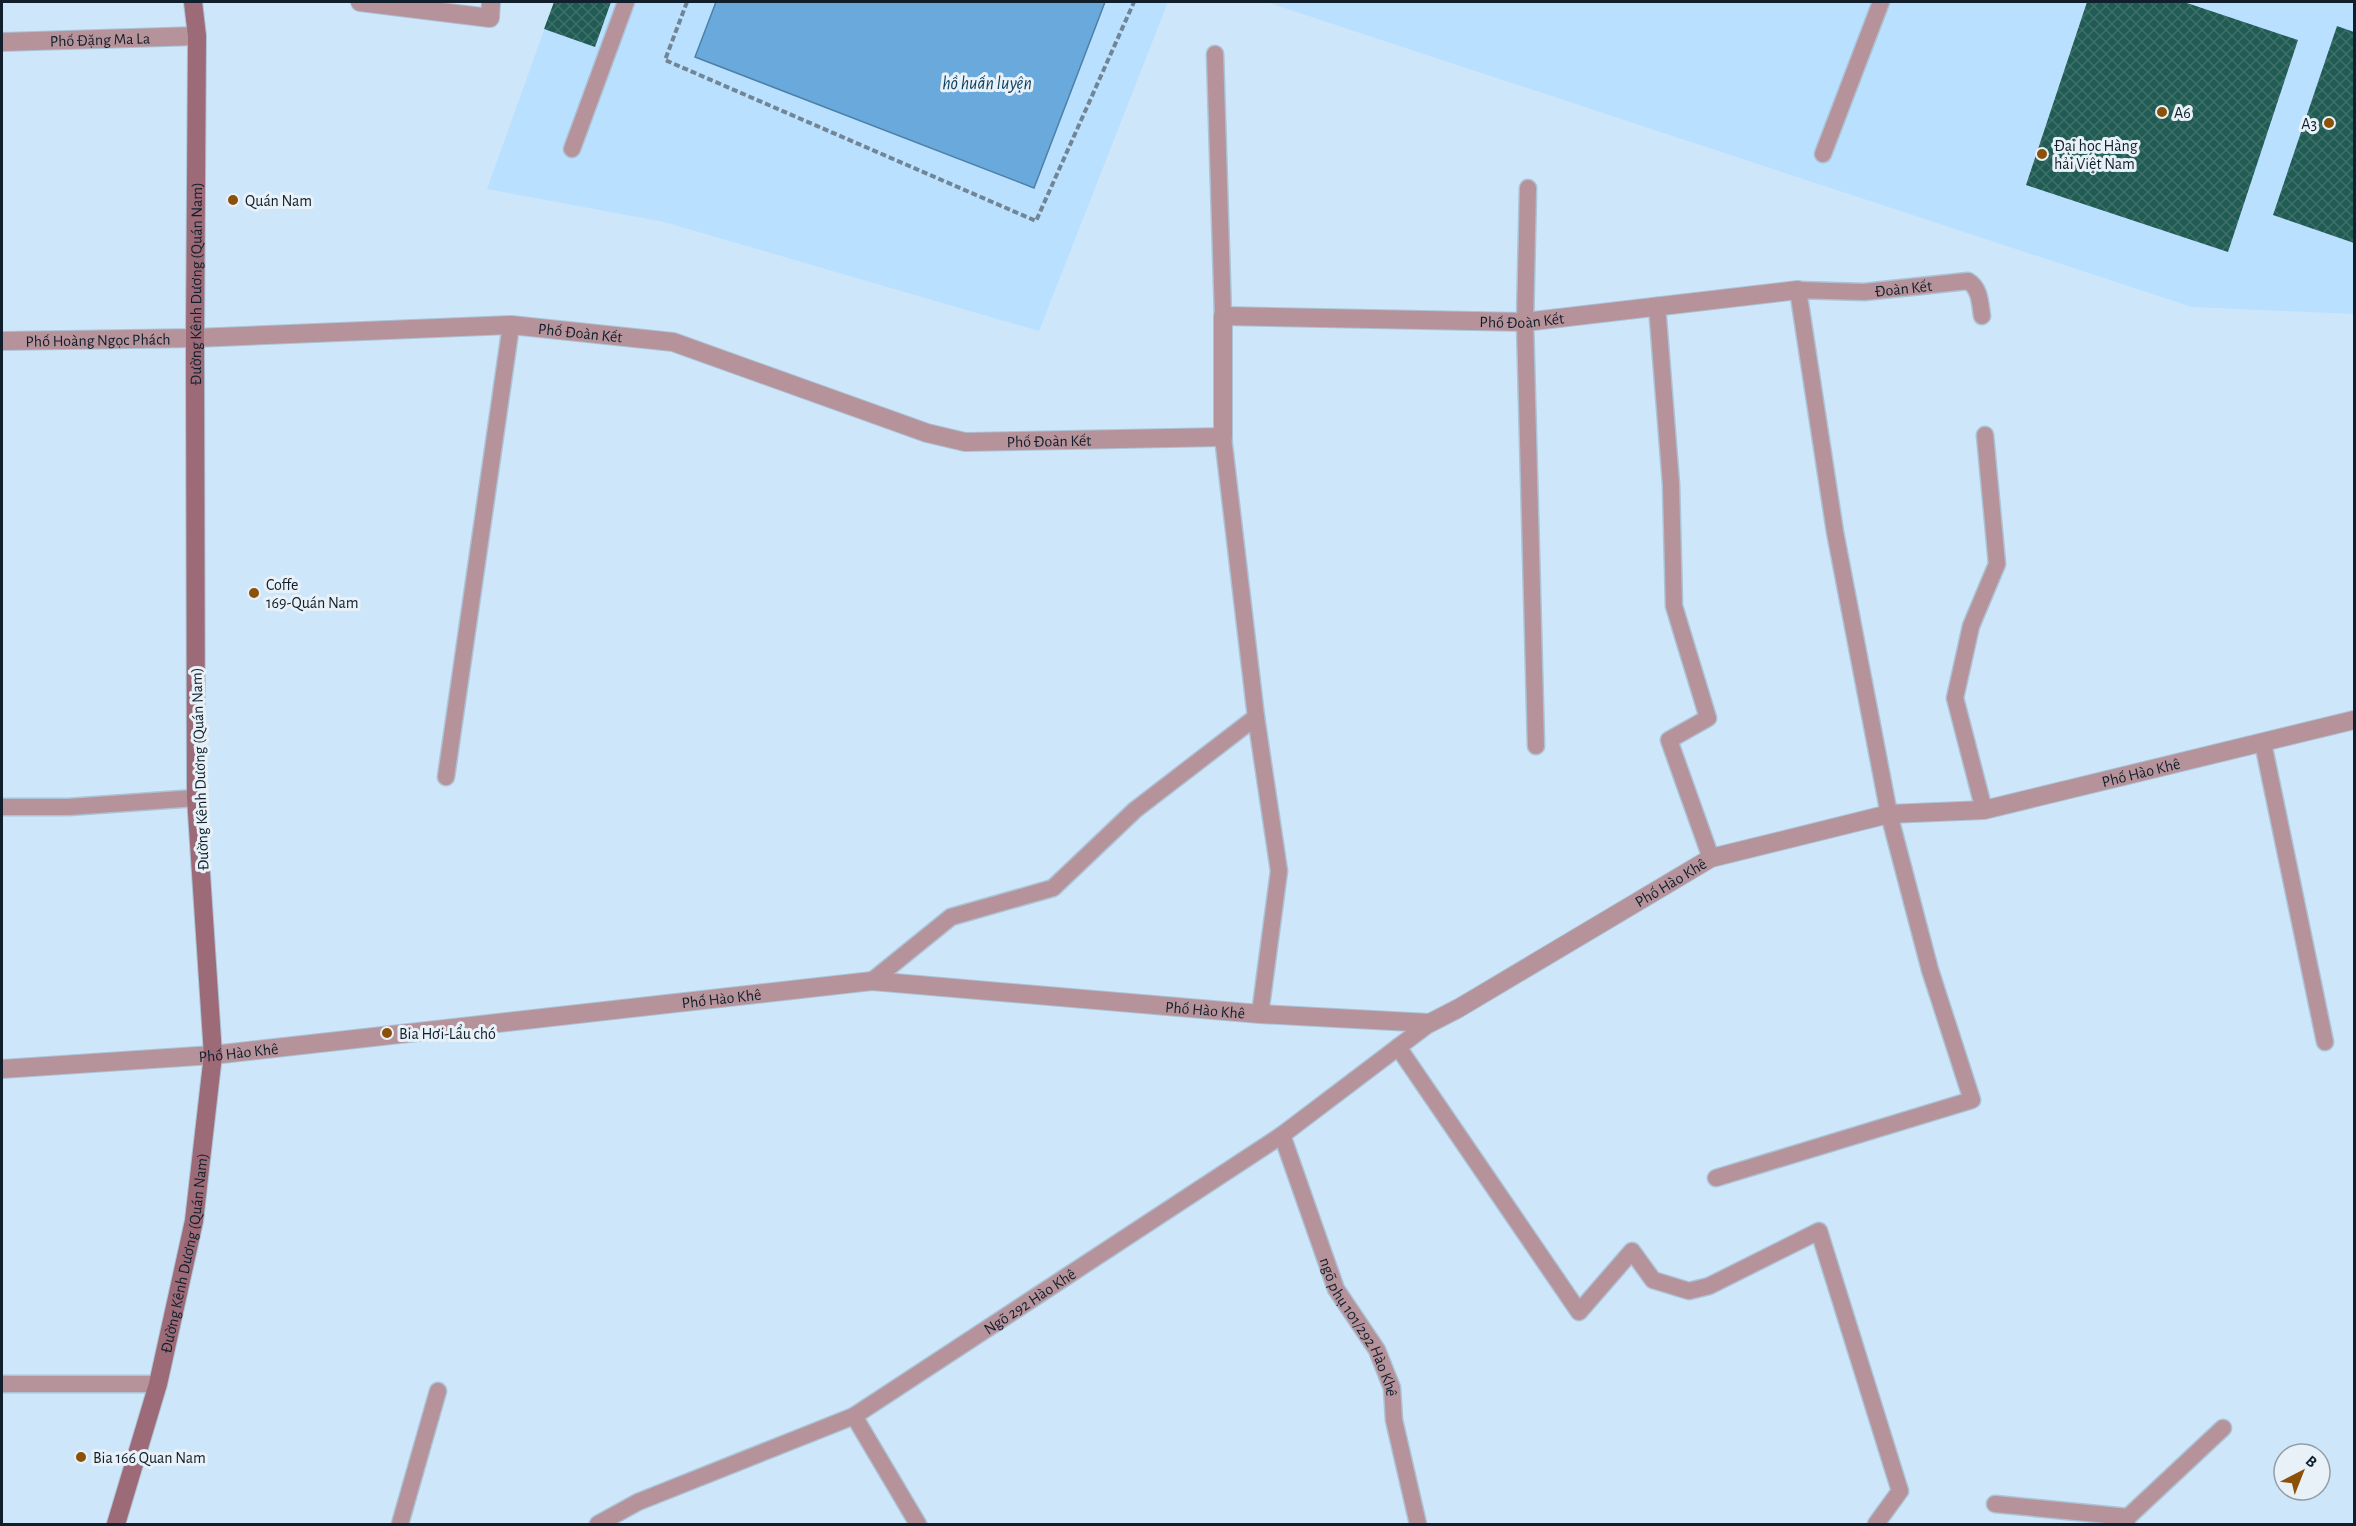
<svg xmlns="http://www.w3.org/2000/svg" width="2356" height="1526" font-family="'Alegreya Sans',sans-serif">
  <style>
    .built { fill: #bae0ff }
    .water { fill: #69a9dc; stroke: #4e80a7; stroke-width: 1.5 }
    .building { fill: url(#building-cross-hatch) }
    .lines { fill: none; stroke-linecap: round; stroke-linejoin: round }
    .lane-casing { stroke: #acc2d5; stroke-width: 19 }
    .street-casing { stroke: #acc2d5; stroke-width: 20 }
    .secondary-casing { stroke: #acc2d5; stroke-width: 20 }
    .path { stroke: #718595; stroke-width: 4; stroke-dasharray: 6 3; stroke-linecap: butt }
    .lane { stroke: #b6929a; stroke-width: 16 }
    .street { stroke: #b6929a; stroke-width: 18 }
    .secondary { stroke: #9d6a77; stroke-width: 18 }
    .poi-dot { fill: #8b5109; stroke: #e9f1f8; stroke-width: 2 }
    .labels { text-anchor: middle; stroke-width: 6; stroke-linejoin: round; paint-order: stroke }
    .street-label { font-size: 16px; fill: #101f2b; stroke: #e9f1f8 }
    .poi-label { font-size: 16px; fill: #101f2b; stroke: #e9f1f8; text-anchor: start }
    .water-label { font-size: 18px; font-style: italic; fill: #0b3e60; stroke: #e9f1f8 }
  </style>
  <defs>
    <pattern id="building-cross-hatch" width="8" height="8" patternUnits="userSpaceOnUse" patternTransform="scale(1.5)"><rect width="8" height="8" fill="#205c54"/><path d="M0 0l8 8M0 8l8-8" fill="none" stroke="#3e6f69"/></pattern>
  </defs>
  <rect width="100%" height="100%" fill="#cee6fa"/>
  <path class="built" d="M554 2H1168L1039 331 664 222 487 189Z
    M1266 2H2354V314L2192 307Z"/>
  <path class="water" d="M716 2H1105L1034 188 695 57Z"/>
  <path class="building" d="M554 2H611L595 47 544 29Z
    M2087 2H2184L2298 40 2228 252 2026 185Z
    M2337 26 2354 32V243L2273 215Z"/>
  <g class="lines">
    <defs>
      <g id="lane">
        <path d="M1215 54 1223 316"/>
        <path d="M572 149 626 2"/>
        <path d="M1823 154 1881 2"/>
        <path d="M1528 188 1525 322 1536 746"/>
        <path d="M1657 306 1671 484 1674 606 1708 718 1669 740 1711 858"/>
        <path d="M1223 437 1256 717 1279 871 1260 1014"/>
        <path d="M2263 743 2325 1042"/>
        <path d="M446 777 511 325"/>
        <path d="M2 807H69L196 798"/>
        <path d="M1984 810 1955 698 1971 626 1997 564 1985 435"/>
        <path d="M872 981 951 917 1053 888 1135 810 1256 717"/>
        <path d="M1398 1047 1579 1312 1632 1251 1653 1280 1689 1291 1709 1286 1819 1231 1900 1491 1876 1524"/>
        <path id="s1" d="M1282 1135 1336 1289 1377 1350 1392 1388 1394 1420 1418 1524"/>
        <path id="s2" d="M1716 1178 1972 1100 1930 970 1889 814 1835 532 1798 290 1864 292 1968 281C1980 288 1980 303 1982 316"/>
        <path d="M2 1384H158"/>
        <path d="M854 1416 918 1524"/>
        <path d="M1995 1504 2128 1517 2126 1524"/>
        <path d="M2128 1517 2223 1428"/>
        <path d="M400 1524 438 1391"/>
        <path id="s3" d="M598 1524 638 1502 854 1416 1282 1135 1430 1023"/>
      </g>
      <g id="street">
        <path d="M360 2 490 18 491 2"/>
        <path id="s4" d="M2 42 197 36"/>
        <path id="s5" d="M2 341 195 338 511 325 673 342 927 433 965 442 1223 437V316L1525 322 1798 290"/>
        <path id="s6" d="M2 1069 213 1055 872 981 1260 1014 1430 1023 1459 1008 1711 858 1889 814 1984 810 2354 720"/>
      </g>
      <g id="secondary">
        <path id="s7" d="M116 1524 158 1384 194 1221 213 1055 196 798 195 338 197 36 193 2"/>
      </g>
    </defs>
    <use href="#lane" class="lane-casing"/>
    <use href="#street" class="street-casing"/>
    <use href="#secondary" class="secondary-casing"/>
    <path class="path" d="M687 2 665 60 1036 221 1134 2"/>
    <use href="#lane" class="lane"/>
    <use href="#street" class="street"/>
    <use href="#secondary" class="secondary"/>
  </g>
  <g class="poi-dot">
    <circle cx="2162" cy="112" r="6"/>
    <circle cx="2329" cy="123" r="6"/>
    <circle cx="2042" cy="154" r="6"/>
    <circle cx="233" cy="200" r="6"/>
    <circle cx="254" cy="593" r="6"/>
    <circle cx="387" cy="1033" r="6"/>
    <circle cx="81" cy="1457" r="6"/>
  </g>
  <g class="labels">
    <g class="street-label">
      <text dy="6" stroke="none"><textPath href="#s4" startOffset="98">Phố Đặng Ma La</textPath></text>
      <text dy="6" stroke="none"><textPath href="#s7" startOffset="1252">Đường Kênh Dương (Quán Nam)</textPath></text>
      <text dy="6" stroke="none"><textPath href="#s2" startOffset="1203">Đoàn Kết</textPath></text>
      <text dy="6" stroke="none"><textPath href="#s5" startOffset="1659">Phố Đoàn Kết</textPath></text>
      <text dy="6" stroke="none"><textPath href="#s5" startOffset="579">Phố Đoàn Kết</textPath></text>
      <text dy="6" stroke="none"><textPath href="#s5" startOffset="96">Phố Hoàng Ngọc Phách</textPath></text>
      <text dy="6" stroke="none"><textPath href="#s5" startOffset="1065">Phố Đoàn Kết</textPath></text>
      <text transform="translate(199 769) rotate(-92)" y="6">Đường Kênh Dương (Quán Nam)</text>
      <text dy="6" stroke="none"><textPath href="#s6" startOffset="2200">Phố Hào Khê</textPath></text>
      <text dy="6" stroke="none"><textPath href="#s6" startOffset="1713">Phố Hào Khê</textPath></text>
      <text dy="6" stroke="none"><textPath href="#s6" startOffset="723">Phố Hào Khê</textPath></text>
      <text dy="6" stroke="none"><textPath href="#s6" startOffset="1209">Phố Hào Khê</textPath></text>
      <text dy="6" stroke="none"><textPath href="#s6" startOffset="237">Phố Hào Khê</textPath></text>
      <text dy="6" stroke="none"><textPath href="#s7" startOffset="280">Đường Kênh Dương (Quán Nam)</textPath></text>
      <text dy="6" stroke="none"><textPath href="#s3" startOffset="488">Ngõ 292 Hào Khê</textPath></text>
      <text dy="6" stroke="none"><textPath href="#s1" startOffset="208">ngõ phụ 101/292 Hào Khê</textPath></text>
    </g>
    <g class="poi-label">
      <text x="2174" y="118">A6</text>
      <text x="2317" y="129" text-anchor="end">A3</text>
      <text x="2054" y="151">Đại học Hàng<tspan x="2054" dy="18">hải Việt Nam</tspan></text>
      <text x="245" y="206">Quán Nam</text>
      <text x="266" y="590">Coffe<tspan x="266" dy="18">169-Quán Nam</tspan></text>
      <text x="399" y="1039">Bia Hơi-Lẩu chó</text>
      <text x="93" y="1463">Bia 166 Quan Nam</text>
    </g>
    <g class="water-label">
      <text x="987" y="89">hồ huấn luyện</text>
    </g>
  </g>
  <rect width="2356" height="1526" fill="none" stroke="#101f2b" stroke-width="6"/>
  <g transform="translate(2302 1472) rotate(42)"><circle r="28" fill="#e9f1f8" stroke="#929da6" stroke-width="1.5"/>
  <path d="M0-4.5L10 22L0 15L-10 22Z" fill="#8b5109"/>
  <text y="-9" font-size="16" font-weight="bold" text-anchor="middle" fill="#101f2b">B</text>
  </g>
</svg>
